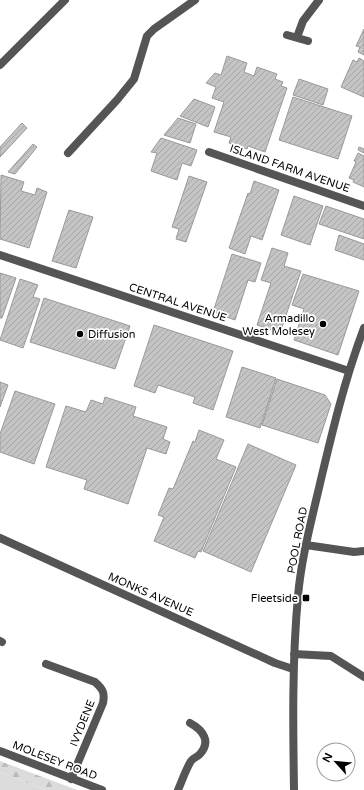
<svg xmlns="http://www.w3.org/2000/svg" width="364" height="790" font-family="'Varela Round',sans-serif">
  <style>
    .grass { fill: #dcdcdc }
    .forest { fill: url(#forest-firs) }
    .building { fill: url(#building-hatch); stroke: #999 }
    .lines { fill: none; stroke-linecap: round; stroke-linejoin: round }
    .minor { stroke: #555; stroke-width: 8 }
    .poi-dot { fill: #000; stroke: #fff; stroke-width: 1.5 }
    .labels { text-anchor: middle; stroke-width: 3.5; stroke-linejoin: round; paint-order: stroke }
    .street-label { font-size: 11px; fill: #000; stroke: #fff }
    .poi-label { font-size: 11px; fill: #000; stroke: #fff; text-anchor: end }
  </style>
  <defs>
    <pattern id="forest-firs" width="22" height="20" patternUnits="userSpaceOnUse"><rect width="22" height="20" fill="#dcdcdc"/><path d="M5 1l3.5 6h-7zM16 11l3.5 6h-7z" fill="#bbb"/></pattern>
    <pattern id="building-hatch" width="6" height="6" patternUnits="userSpaceOnUse"><rect width="6" height="6" fill="#c4c4c4"/><path d="M-1 1l2-2M0 6l6-6M5 7l2-2" fill="none" stroke="#a7a7a7"/></pattern>
  </defs>
  <rect width="100%" height="100%" fill="#fff"/>
  <path class="grass" d="M0 772 45 790H0Z"/>
  <path class="forest" d="M0 761 77 790H45L0 772Z"/>
  <path class="building" d="M364 29V55L358 52 360 47 356 46Z
    M227 56 247 63 244 72 254 76 257 67 277 74 275 79 283 82 281 86 287 88 265 152 248 146 247 149 229 143 231 137 214 132 224 102 212 98 216 87 206 83 215 73 221 75Z
    M359 58 364 61V97L341 87 353 60 357 62Z
    M299 79 328 89 323 105 293 95Z
    M293 97 352 116 338 159 279 140Z
    M194 99 215 107 208 127 180 116Z
    M178 118 196 124 190 143 164 135Z
    M22 123 27 128 0 157V147Z
    M161 138 197 150 191 166 182 163 177 180 151 171 157 153 151 152Z
    M33 144 37 147 15 174 8 172Z
    M359 147 364 149V153L358 150Z
    M358 153 364 156V187L353 182 354 180 349 178 356 162 354 161Z
    M1 175 24 182 21 191 35 195 37 188 47 192 29 248 0 239Z
    M189 176 207 182 186 242 176 239 179 229 172 227Z
    M254 181 279 190 262 240 251 236 245 254 229 248 248 193 250 194Z
    M294 196 323 206 310 245 281 235Z
    M326 206 364 219V239L319 224Z
    M69 210 93 217 76 268 52 261Z
    M339 235 364 244V260L335 250Z
    M272 248 288 253 284 266 301 271 280 333 257 325 271 283 261 280Z
    M232 254 261 263 255 282 248 280 235 320 213 312Z
    M0 273 16 278 2 318H0Z
    M303 274 359 291 338 355 294 340 304 309 292 305Z
    M20 279 38 285 33 297 40 299 23 348 0 340Z
    M44 298 130 326 115 369 30 342Z
    M154 325 233 351 213 410 193 403 195 397 158 385 155 393 134 386Z
    M242 367 276 378 260 428 226 417Z
    M277 379 325 395 331 404 318 443 262 425Z
    M0 382 8 385 0 407Z
    M15 391 55 404 34 464 0 452V434Z
    M105 397 136 407 133 416 167 427 163 439 170 442 166 454 147 448 128 504 84 489 87 480 46 467 66 406 86 412 91 400 103 404Z
    M199 430 224 440 216 459 236 467 201 552 198 551 195 558 154 541 164 517 158 515 169 488 173 489 193 441 195 442Z
    M248 444 296 465 251 572 203 551Z"/>
  <g class="lines">
    <path class="minor" d="M287 35 308 41
      M297 37 303 21 319 0
      M0 65 65 0
      M209 152 364 206
      M68 153 117 100 134 79 147 36 154 29 195 0
      M0 255 349 371
      M0 538 275 663 293 669
      M306 545 354 552 364 551
      M0 641 2 642
      M294 654 331 656 364 677
      M46 664 95 682C103 689 105 693 103 703L71 779
      M0 751 102 790
      M178 790C182 781 186 769 191 761 193 758 197 757 199 755 212 742 203 730 190 723
      M294 790C293 725 292 661 298 596 301 561 310 526 318 492 331 437 344 381 364 328"/>
  </g>
  <g class="poi-dot">
    <circle cx="323" cy="324" r="4"/>
    <circle cx="80" cy="334" r="4"/>
    <rect x="302" y="594" width="8" height="8" rx="2"/>
  </g>
  <g class="labels">
    <g class="street-label">
      <text transform="translate(290 168) rotate(19)" y="4">ISLAND FARM AVENUE</text>
      <text transform="translate(178 302) rotate(18)" y="4">CENTRAL AVENUE</text>
      <text transform="translate(297 540) rotate(-79)" y="4">POOL ROAD</text>
      <text transform="translate(151 594) rotate(24)" y="4">MONKS AVENUE</text>
      <text transform="translate(82 723) rotate(-68)" y="4">IVYDENE</text>
      <text transform="translate(55 760) rotate(21)" y="4">MOLESEY ROAD</text>
    </g>
    <g class="poi-label">
      <text x="315" y="322">Armadillo<tspan x="315" dy="13">West Molesey</tspan></text>
      <text x="88" y="338" text-anchor="start">Diffusion</text>
      <text x="298" y="602">Fleetside</text>
    </g>
  </g>
  <g transform="translate(336 762) rotate(297)"><circle r="19" fill="#ffffff" stroke="#999999"/>
  <path d="M0-3L7 15L0 10L-7 15Z" fill="#000000"/>
  <text y="-6" font-size="11" font-weight="bold" text-anchor="middle" fill="#000000">N</text>
  </g>
</svg>
